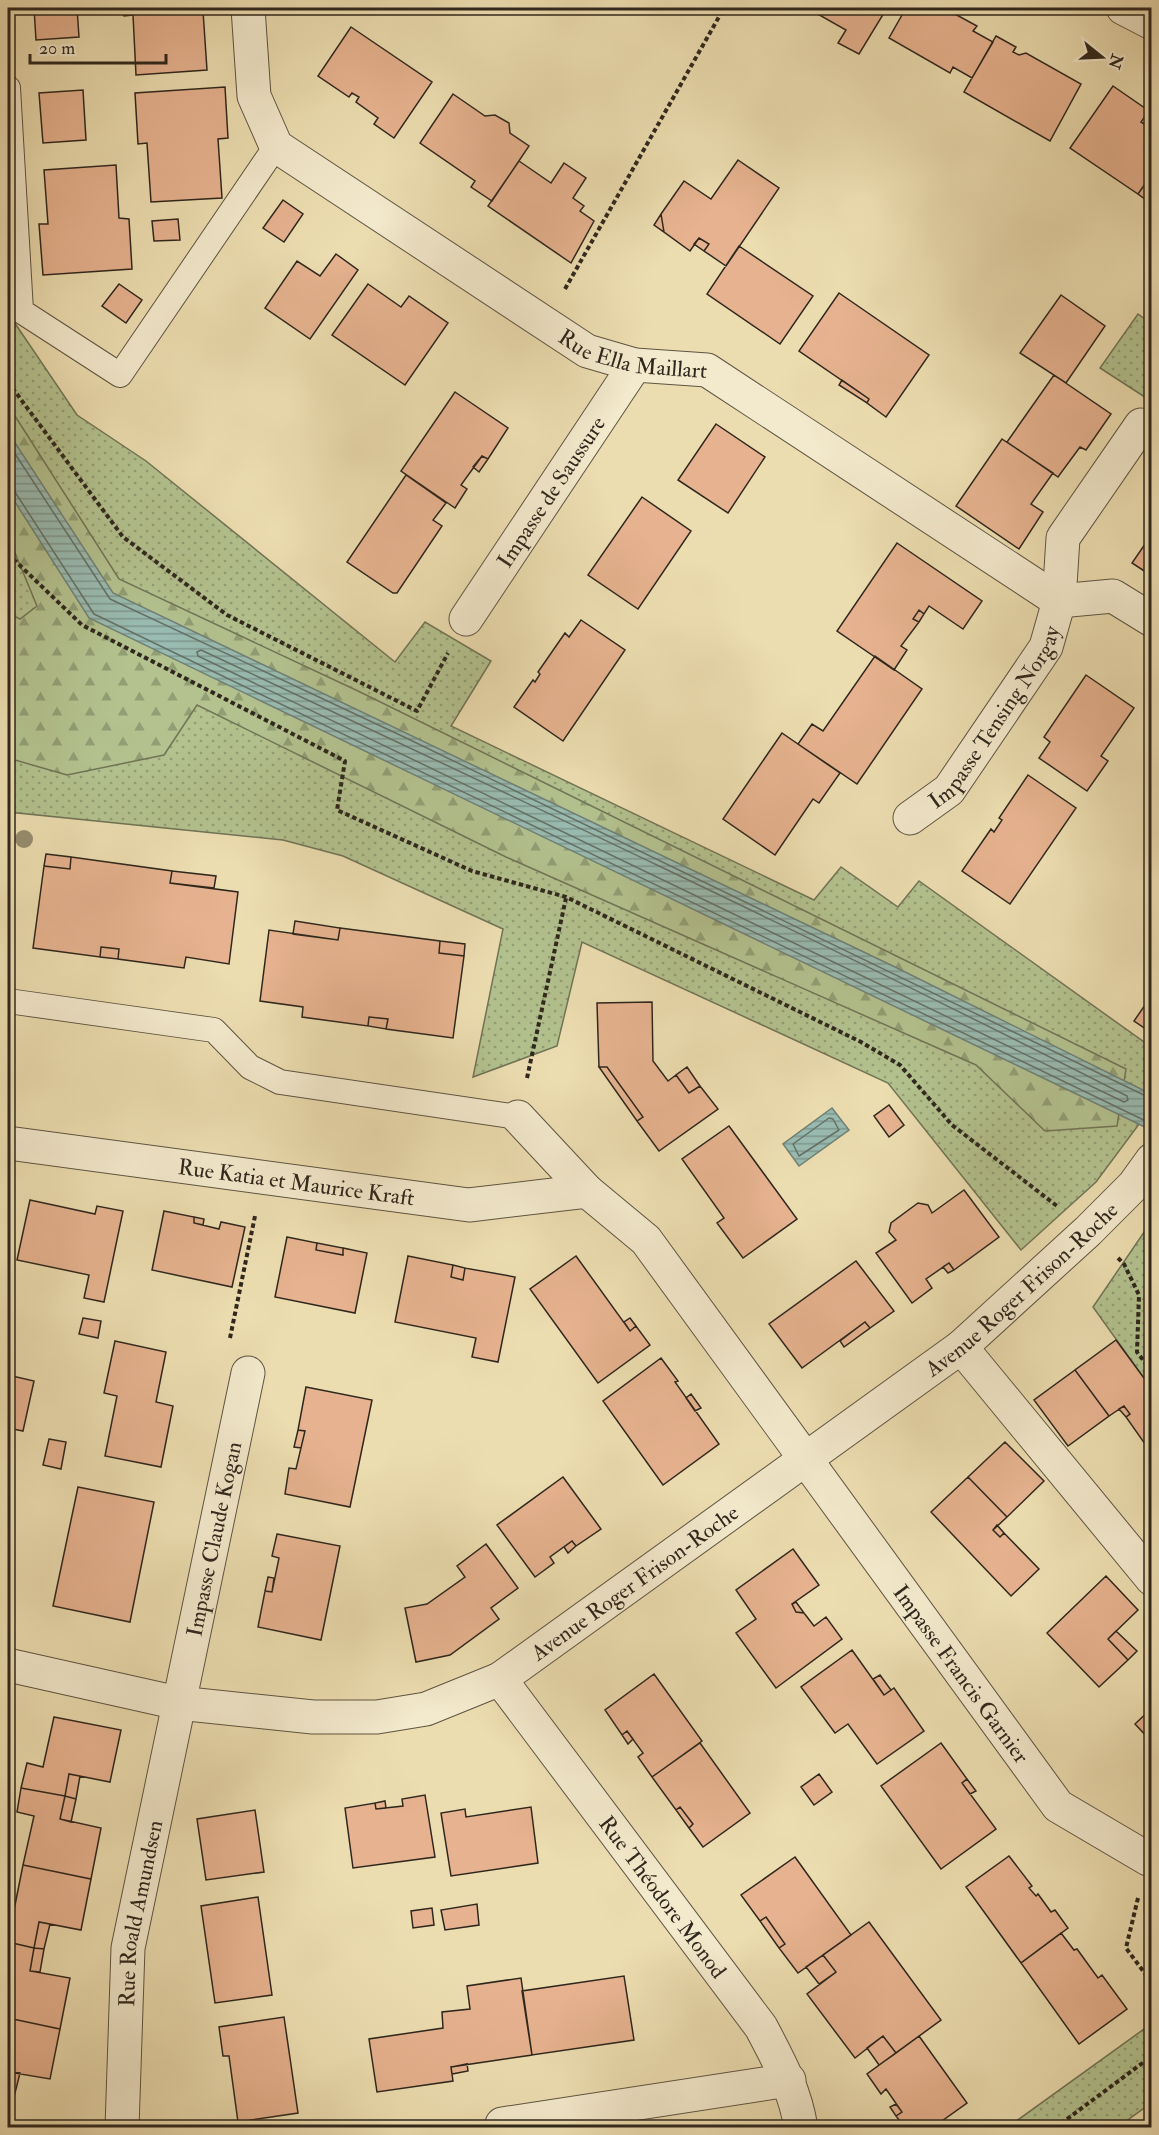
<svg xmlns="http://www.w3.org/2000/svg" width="1159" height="2135" font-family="'IM FELL Double Pica',serif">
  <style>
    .grass { fill: url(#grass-dots); stroke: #717456; stroke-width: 1.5 }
    .forest { fill: url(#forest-firs); stroke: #717456; stroke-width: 1.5 }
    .water { fill: url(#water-rules); stroke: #6f8076; stroke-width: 1.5 }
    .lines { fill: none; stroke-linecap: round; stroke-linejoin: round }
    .shore { stroke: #647167; stroke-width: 1.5 }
    .building { fill: #e6b28f; stroke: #2f271d; stroke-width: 1.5 }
    .lane-casing { stroke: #5e5442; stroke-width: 26 }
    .street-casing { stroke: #5e5442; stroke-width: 35 }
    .path { stroke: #2f271d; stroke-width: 4; stroke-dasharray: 4.5 3; stroke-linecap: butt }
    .lane { stroke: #f3e9cc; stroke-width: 24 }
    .street { stroke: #f3e9cc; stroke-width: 33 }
    .tree { fill: #968e6f }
    .labels { text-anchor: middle; stroke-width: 6; stroke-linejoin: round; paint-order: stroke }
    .street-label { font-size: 22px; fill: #2f271d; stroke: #f3e9cc }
  </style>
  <defs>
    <pattern id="grass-dots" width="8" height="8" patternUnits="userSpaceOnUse" patternTransform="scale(1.5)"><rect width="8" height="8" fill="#b3c28f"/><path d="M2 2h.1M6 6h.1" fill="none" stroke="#929e74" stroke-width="1.8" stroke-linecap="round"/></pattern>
    <pattern id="forest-firs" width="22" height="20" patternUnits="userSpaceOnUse" patternTransform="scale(1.5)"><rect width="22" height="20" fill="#b3c28f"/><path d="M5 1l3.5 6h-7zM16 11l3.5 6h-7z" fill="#929e74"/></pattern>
    <pattern id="water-rules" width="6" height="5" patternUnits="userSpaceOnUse" patternTransform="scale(1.5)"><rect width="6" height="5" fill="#99bbb1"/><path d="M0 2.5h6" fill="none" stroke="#7d988f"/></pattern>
  </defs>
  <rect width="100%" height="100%" fill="#ecddb0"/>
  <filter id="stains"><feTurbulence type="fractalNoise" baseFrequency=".00333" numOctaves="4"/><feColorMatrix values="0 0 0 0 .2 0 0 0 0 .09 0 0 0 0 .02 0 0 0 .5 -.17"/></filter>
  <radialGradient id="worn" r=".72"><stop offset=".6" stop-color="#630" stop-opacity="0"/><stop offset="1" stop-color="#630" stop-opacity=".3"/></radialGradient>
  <path class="grass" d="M8 303V313L77 415 146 461 395 662 425 622 491 661 451 726 814 900 841 867 898 907 919 881 1151 1047V1108L1096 1182 1021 1250 888 1083 582 942 557 1046 473 1077 503 929 343 856 283 840 8 812Z
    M1138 314 1149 322 1151 319V401L1100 368Z
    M1151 1222V1388L1093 1307Z
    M1151 2024V2103L1118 2127H1008Z"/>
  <path class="forest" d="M8 405 119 579 358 691 1126 1069 1117 1126 1045 1131 976 1065 506 857 197 705 164 755 67 775 8 758V613L20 619 37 606 8 536Z"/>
  <path class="water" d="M8 432 113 593 893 966 1151 1094V1130L89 618 8 491Z
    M832 1108 849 1130 799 1166 783 1144Z"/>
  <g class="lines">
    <path class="shore" d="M8 443 110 599 402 736 1152 1099
      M8 489 15 492 94 614 1152 1124
      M201 650C511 795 822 941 1127 1096L1128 1100 1124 1102 198 656 197 652Z
      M829 1118 833 1119 839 1130 799 1156 793 1144Z"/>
  </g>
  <path class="building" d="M34 8H77L79 37 36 40Z
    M123 8H212V10L203 11 207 70 136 75 133 15 124 16Z
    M807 8H887L859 54 838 43 846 30Z
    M906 8H944L977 26 973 31 993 42 972 78 953 67 950 73 889 38Z
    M351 27 432 82 394 138 374 124 378 118 356 102 359 97 352 93 349 97 318 76Z
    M996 36 1016 47 1013 52 1019 55 1026 53 1081 84 1050 141 964 92Z
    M1113 86 1149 111 1141 122 1152 129V174L1138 194 1070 148Z
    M225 87 228 138 218 139 222 198 151 202 147 143 138 144 135 93Z
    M83 90 86 140 43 143 39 93Z
    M453 94 485 116 495 115 509 123 510 133 529 146 492 201 471 187 475 181 420 143Z
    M738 160 779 188 726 266 704 251 709 244 699 238 690 251 664 232 661 214 684 181 711 199Z
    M519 161 551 183 564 163 586 178 573 198 584 206 580 211 594 221 571 263 488 206Z
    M116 165 119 218 129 219 132 269 43 275 39 224H48L44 170Z
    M1152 174V204L1138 194Z
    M283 200 303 214 284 242 263 228Z
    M661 214 664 232 654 225Z
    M178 219 180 240 154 241 152 221Z
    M699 238 709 244 704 251 694 244Z
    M739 246 813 296 780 344 707 294Z
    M336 254 358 270 310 339 265 308 297 261 320 276Z
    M119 284 142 300 126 323 102 306Z
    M368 284 401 307 409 296 448 323 405 385 332 335Z
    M839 293 929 355 886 417 867 403 869 399 799 351Z
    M1061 295 1105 326 1066 383 1020 353Z
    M1054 375 1111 414 1086 450 1080 447 1058 477 1007 442Z
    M842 380 869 399 867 403 839 385Z
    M455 392 508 428 488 459 482 456 461 485 467 489 455 508 401 471Z
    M716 424 765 457 728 513 678 480Z
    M1002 439 1053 473 1031 504 1043 512 1019 549 956 506Z
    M482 456 488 459 479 472 473 467Z
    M406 475 446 503 433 520 442 526 397 593H393L347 562Z
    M642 497 691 531 638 609 588 575Z
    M1152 534V576L1132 563Z
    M897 543 982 601 963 629 929 606 924 614 919 610 913 619 919 622 901 646 907 650 894 670 837 631Z
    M919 610 924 614 919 622 913 619Z
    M581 620 625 650 563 741 514 707 533 680 535 682 540 674 538 672 565 633 569 637Z
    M875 656 922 689 857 784 798 744 812 724 823 731Z
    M1086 675 1134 708 1101 756 1108 761 1087 791 1039 758 1050 742 1044 737Z
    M782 733 840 773 819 803 813 799 775 855 723 819Z
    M1028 775 1076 808 1010 904 962 871 991 829 994 832 1002 820 999 818Z
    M46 854 71 857 70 869 44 866Z
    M71 857 172 871 170 883 238 892 229 964 186 957 184 968 118 959 119 949 101 947 100 957 33 948 44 866 70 869Z
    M172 871 216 876 214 888 170 883Z
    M295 921 340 928 338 940 293 934Z
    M340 928 440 941 439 953 464 956 453 1038 386 1029 388 1019 369 1017 368 1026 302 1017 303 1007 260 1001 269 930 338 940Z
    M440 941 465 944 464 956 439 953Z
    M101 947 119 949 118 959 100 957Z
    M1152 995V1033L1134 1021Z
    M652 1002 653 1061 668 1081 676 1075 689 1093 700 1086 718 1109 659 1151 637 1121 643 1117 607 1067H599L597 1003Z
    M369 1017 388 1019 386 1029 368 1026Z
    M599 1067H607L643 1117 637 1121Z
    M687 1067 700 1086 689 1093 676 1075Z
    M889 1105 904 1125 889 1137 874 1116Z
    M729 1126 797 1219 743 1258 717 1223 724 1218 682 1159Z
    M964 1190 999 1237 954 1270 949 1263 926 1279 932 1288 912 1303 876 1253 896 1240 889 1232 891 1223 918 1203 928 1205 932 1213Z
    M30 1200 95 1214 97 1206 123 1211 104 1302 84 1298 89 1275 17 1260Z
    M164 1211 194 1217V1223L219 1229 221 1222 245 1227 232 1287 152 1270Z
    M194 1217 204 1219 203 1225 194 1223Z
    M287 1237 317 1243 316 1250 343 1255V1248L367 1253 355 1313 275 1297Z
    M317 1243 343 1248V1255L316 1250Z
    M408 1256 453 1265 451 1277 463 1280 465 1268 515 1277 498 1362 472 1357 476 1338 395 1322Z
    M576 1256 630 1331 636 1326 650 1345 598 1383 530 1289Z
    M856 1261 894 1311 870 1328 865 1322 802 1368 769 1324Z
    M949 1263 954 1270 948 1273 943 1267Z
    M453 1265 465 1268 463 1280 451 1277Z
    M83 1318 101 1321 98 1338 79 1334Z
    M630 1318 636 1326 630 1331 624 1322Z
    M865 1322 870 1328 844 1347 840 1341Z
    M1116 1340 1152 1389V1454L1126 1417 1130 1414 1124 1406 1109 1416 1075 1370Z
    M115 1341 166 1352 156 1402 173 1406 161 1467 105 1456 117 1396 104 1393Z
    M661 1358 678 1381 675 1382 719 1444 663 1485 603 1401Z
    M1075 1370 1109 1416 1068 1446 1034 1400Z
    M8 1375 34 1381 23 1431 8 1428Z
    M306 1387 372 1400 350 1507 285 1494 289 1468 296 1469 305 1431 298 1430Z
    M691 1394 701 1408 695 1411 686 1398Z
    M1124 1406 1130 1414 1126 1417 1119 1409Z
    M298 1430 305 1431 301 1448 294 1447Z
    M49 1439 66 1442 61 1469 43 1465Z
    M1005 1442 1044 1481 1007 1517 968 1477Z
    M563 1477 601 1529 576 1546 572 1541 550 1557 554 1563 535 1577 497 1525Z
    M968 1477 1007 1517 993 1530 1000 1537 1004 1533 1039 1569 1011 1596 931 1512Z
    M78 1487 154 1502 130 1622 53 1606Z
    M997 1525 1004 1533 1000 1537 993 1530Z
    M277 1534 340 1546 321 1640 258 1627 265 1591 272 1592 279 1558 272 1556Z
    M572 1541 576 1546 568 1553 564 1547Z
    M486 1544 518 1588 491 1608 499 1619 450 1655 416 1662 405 1608 427 1604 465 1577 457 1566Z
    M793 1549 819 1585 792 1604 796 1612 804 1613 814 1626 826 1617 842 1639 776 1688 736 1633 756 1619 736 1590Z
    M1106 1576 1138 1610 1108 1639 1128 1660 1099 1687 1047 1633Z
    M268 1577 274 1578 272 1592 265 1591Z
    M796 1602 804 1613 796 1612 792 1604Z
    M1116 1631 1137 1651 1128 1660 1108 1639Z
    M852 1650 884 1695 894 1688 924 1731 877 1764 848 1724 835 1733 801 1687Z
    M654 1674 702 1741 652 1777 638 1757 643 1753 627 1731 622 1735 605 1710Z
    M880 1675 891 1690 884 1695 873 1679Z
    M1152 1708V1742L1135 1724Z
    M54 1717 121 1730 110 1782 69 1774 65 1796 21 1788 27 1763 43 1767Z
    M627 1731 633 1739 628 1744 622 1735Z
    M700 1743 750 1813 703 1847 689 1828 693 1824 680 1807 676 1810 652 1777Z
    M941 1743 967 1779 962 1783 996 1829 941 1869 881 1786Z
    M69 1774 80 1776 76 1799 65 1796Z
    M819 1774 832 1792 814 1805 801 1787Z
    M967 1779 976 1791 970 1794 962 1783Z
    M21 1788 65 1796 60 1819 101 1828 91 1879 23 1865 34 1816 17 1812Z
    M425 1795 435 1857 353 1868 345 1808 375 1803 376 1809 403 1806 402 1799Z
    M65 1796 76 1799 71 1822 60 1819Z
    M385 1801 386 1808 376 1809 375 1803Z
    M531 1807 538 1863 451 1876 441 1813 465 1809 466 1817Z
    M680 1807 693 1824 689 1828 676 1810Z
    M255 1810 264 1872 206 1880 197 1819Z
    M1009 1856 1032 1886 1029 1888 1036 1896 1038 1894 1051 1912 1055 1910 1068 1928 1021 1963 966 1887Z
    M795 1857 851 1935 798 1973 779 1948 785 1944 766 1917 760 1921 741 1895Z
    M23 1865 91 1879 81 1930 39 1922 34 1948 8 1942V1914L13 1915Z
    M258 1897 272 1995 215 2003 201 1906Z
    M477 1904 479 1925 445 1930 441 1910Z
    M432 1908 434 1925 413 1928 411 1911Z
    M766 1917 785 1944 779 1948 760 1921Z
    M39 1922 50 1924 44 1949 34 1948Z
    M869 1922 941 2020 896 2053 883 2036 855 2058 807 1994 836 1972 823 1955Z
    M1061 1933 1074 1950 1077 1949 1098 1978 1102 1975 1127 2009 1079 2044 1021 1963Z
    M8 1942 34 1948 30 1971 70 1978 60 2029 8 2018Z
    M34 1948 44 1949 40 1972 30 1971Z
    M823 1955 836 1972 819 1984 806 1967Z
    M624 1976 634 2040 532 2055 522 1991Z
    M521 1978 532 2055 451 2067 453 2081 377 2092 369 2039 443 2028 442 2012 470 2009 467 1986Z
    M284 2017 298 2113 238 2122 229 2056H223L219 2027Z
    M8 2018 60 2029 50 2079 9 2072 8 2081Z
    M883 2036 896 2053 879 2065 867 2048Z
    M919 2036 967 2103 932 2128H905L896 2116 902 2112 886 2089 881 2094 867 2074Z
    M467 2064 468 2071 452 2074 451 2067Z
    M9 2072 20 2073 14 2097 8 2095Z
    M896 2104 902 2112 896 2116 890 2107Z"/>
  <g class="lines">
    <defs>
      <path id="lane" d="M8 88 21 311 120 375 276 146
        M8 1001 214 1030 250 1067 280 1082 518 1117"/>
      <g id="street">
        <path id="s1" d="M248 8 254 96 276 146 587 351 635 365 707 370 1059 601 1113 596 1152 620"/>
        <path d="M1123 8 1152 23"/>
        <path id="s2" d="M466 619 635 365"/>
        <path id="s3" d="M910 818 949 790 1046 647 1059 601 1063 538 1141 425"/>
        <path d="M518 1117 587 1191"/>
        <path id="s4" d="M8 1143 469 1205 587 1191 646 1240 1058 1806 1148 1859"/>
        <path d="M961 1347 1152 1579"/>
        <path id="s5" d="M8 1665 178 1703 313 1717H377L426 1709 500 1679 961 1347 1088 1231 1134 1185 1152 1160"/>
        <path id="s6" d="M500 1679 761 2027C779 2061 795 2090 801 2128"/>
        <path d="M502 2124 789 2080"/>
        <path id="s7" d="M122 2128 128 1948 248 1373"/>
      </g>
    </defs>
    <use href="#lane" class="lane-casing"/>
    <use href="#street" class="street-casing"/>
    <path class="path" d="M565 289 724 8
      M8 382 123 537 227 615 417 711 448 653
      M8 554 82 625 345 761 337 810 472 871 566 897 861 1042 900 1065 952 1125 1057 1206
      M527 1078 566 898
      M1118 1258 1124 1264 1139 1295 1137 1352 1152 1372
      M230 1338 255 1216
      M1138 1898 1126 1948 1152 1983
      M1055 2128 1152 2056"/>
    <use href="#lane" class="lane"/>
    <use href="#street" class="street"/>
  </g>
  <circle class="tree" cx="24" cy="839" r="9"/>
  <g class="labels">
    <g class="street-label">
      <text dy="8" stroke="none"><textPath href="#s1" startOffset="561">Rue Ella Maillart</textPath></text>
      <text dy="8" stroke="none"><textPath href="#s2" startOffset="153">Impasse de Saussure</textPath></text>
      <text dy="8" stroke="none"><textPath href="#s3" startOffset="134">Impasse Tensing Norgay</textPath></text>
      <text dy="8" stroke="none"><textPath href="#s4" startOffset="291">Rue Katia et Maurice Kraft</textPath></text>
      <text dy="8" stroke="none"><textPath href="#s5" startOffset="1155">Avenue Roger Frison-Roche</textPath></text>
      <text dy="8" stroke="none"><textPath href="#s7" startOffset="598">Impasse Claude Kogan</textPath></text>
      <text dy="8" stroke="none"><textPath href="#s5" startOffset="669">Avenue Roger Frison-Roche</textPath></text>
      <text dy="8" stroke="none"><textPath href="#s4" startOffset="1197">Impasse Francis Garnier</textPath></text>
      <text dy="8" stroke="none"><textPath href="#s6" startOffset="272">Rue Théodore Monod</textPath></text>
      <text dy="8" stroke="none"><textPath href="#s7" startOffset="216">Rue Roald Amundsen</textPath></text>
    </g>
  </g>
  <rect width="1159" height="2135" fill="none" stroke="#ecddb0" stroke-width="30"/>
  <rect x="9" y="9" width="1141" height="2117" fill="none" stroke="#2f271d" stroke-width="3"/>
  <rect x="15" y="15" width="1129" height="2105" fill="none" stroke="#2f271d" stroke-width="1.5"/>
  <g transform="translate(1102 57) rotate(108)" stroke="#f3e9cc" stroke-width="4.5" paint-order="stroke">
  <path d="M0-4.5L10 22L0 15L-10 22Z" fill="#2f271d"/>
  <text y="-9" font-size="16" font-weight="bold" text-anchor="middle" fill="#2f271d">N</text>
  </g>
  <path d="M30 54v9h136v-9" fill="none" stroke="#2f271d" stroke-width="3"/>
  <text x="39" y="54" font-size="18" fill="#2f271d" stroke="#f3e9cc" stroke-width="4.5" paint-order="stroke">20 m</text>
  <rect width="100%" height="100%" filter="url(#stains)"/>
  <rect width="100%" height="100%" fill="url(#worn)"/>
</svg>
